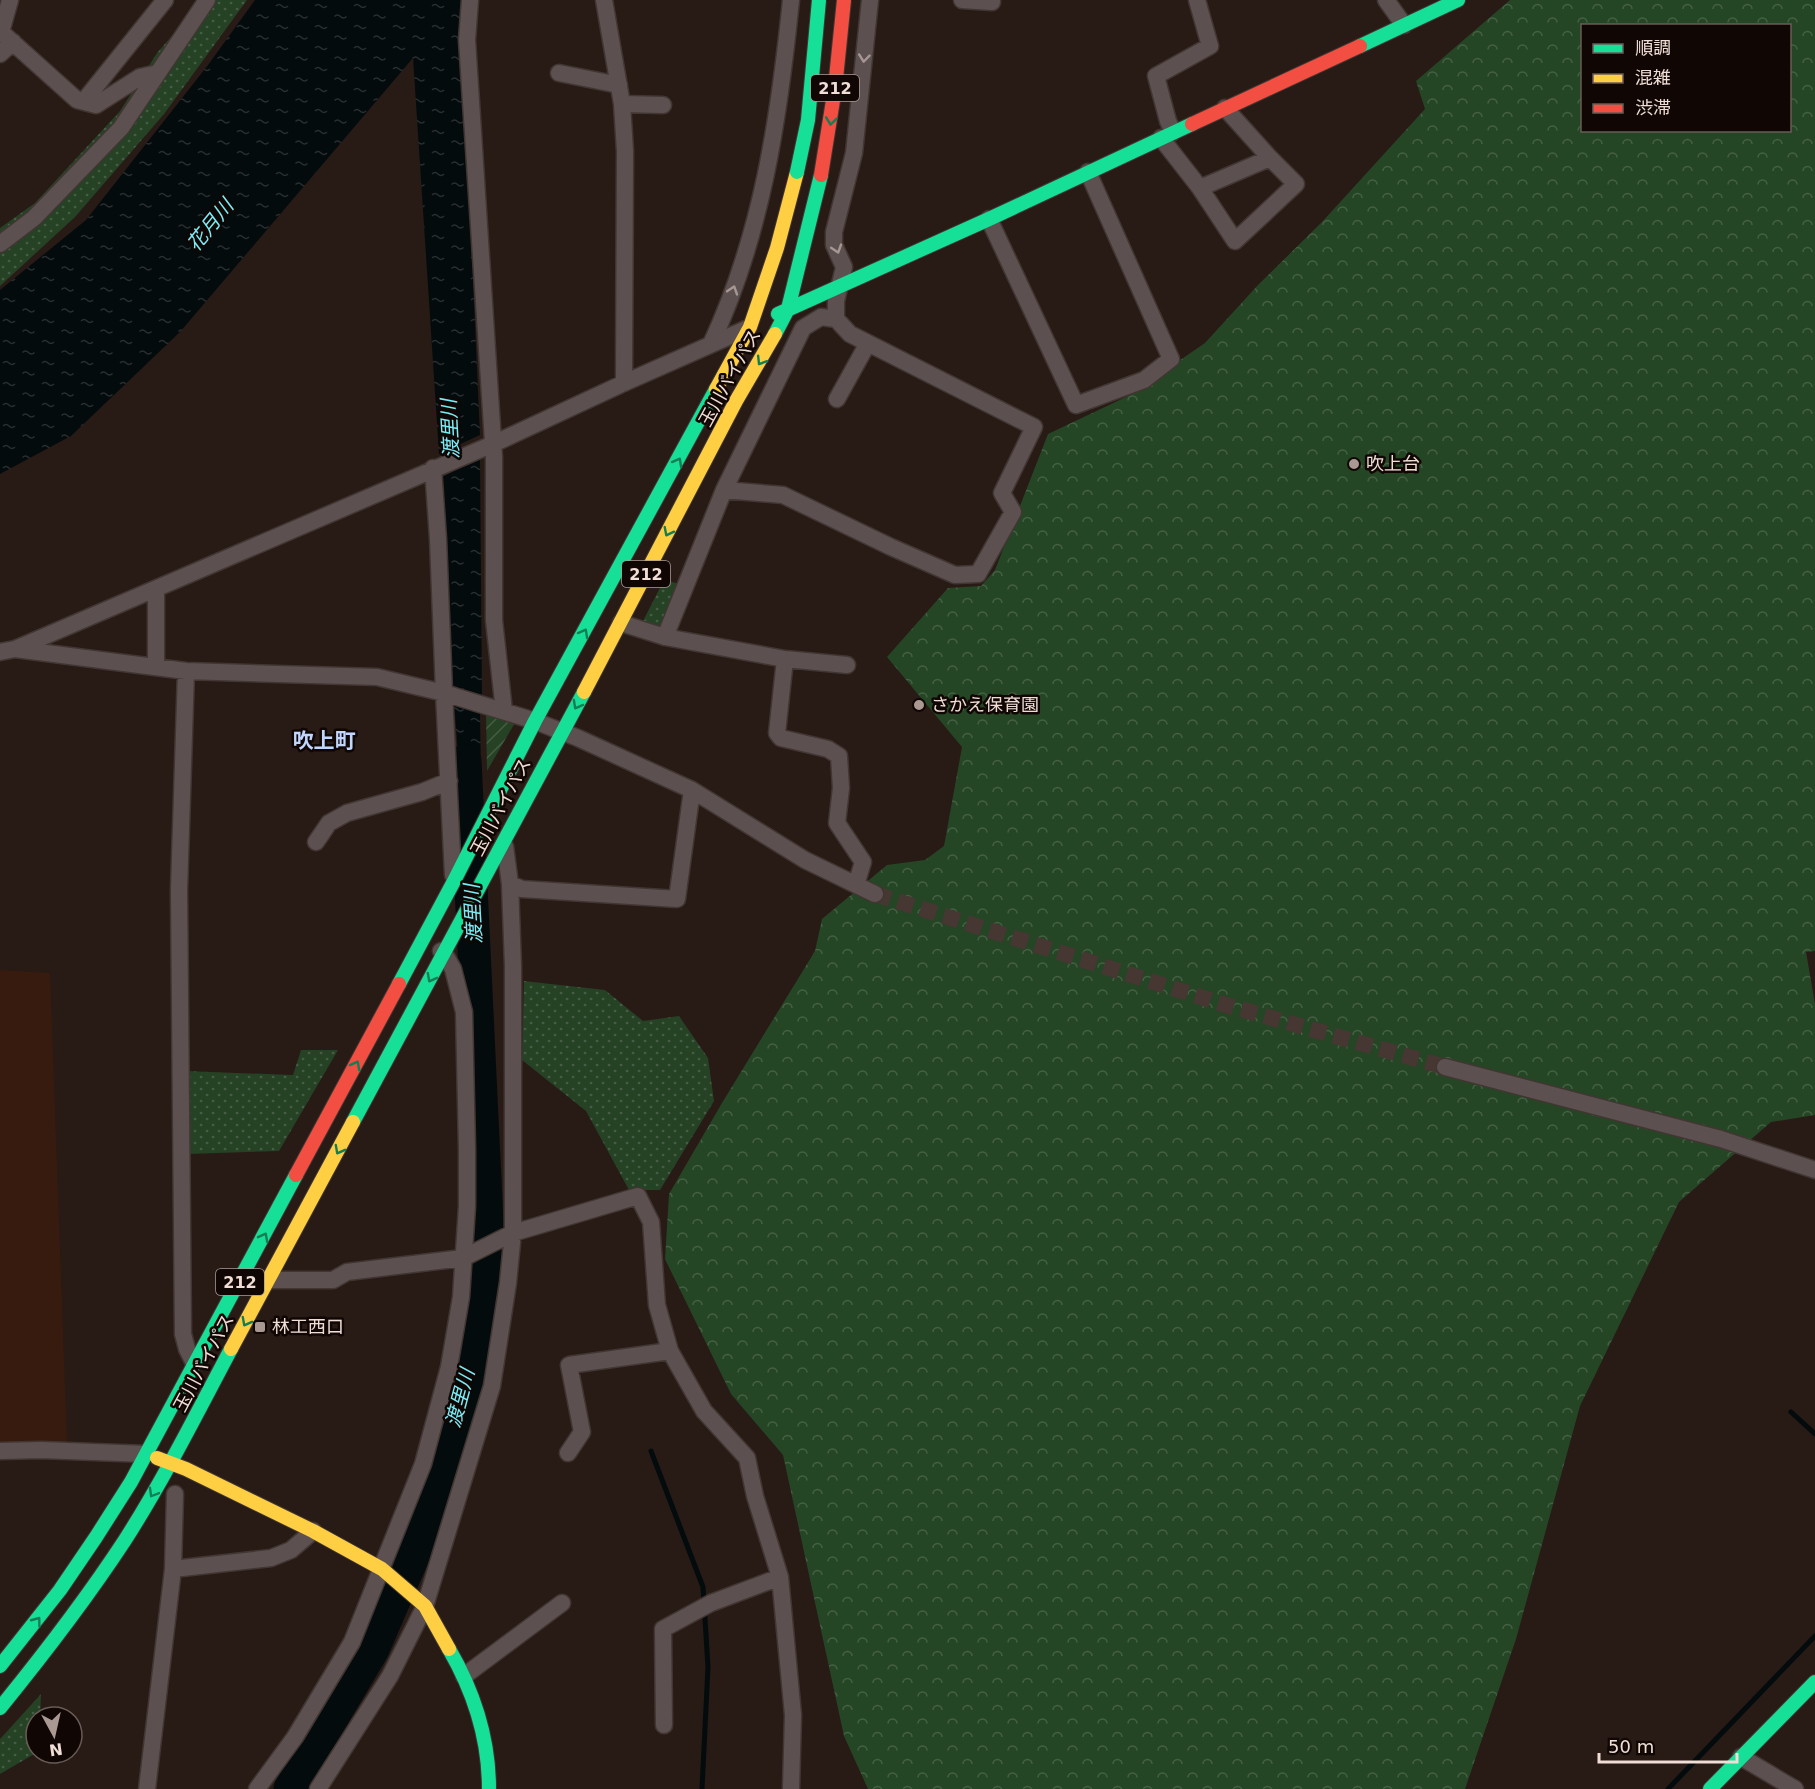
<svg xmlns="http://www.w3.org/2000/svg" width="1815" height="1789" font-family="'DejaVu Sans','Noto Sans JP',sans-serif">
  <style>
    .built { fill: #381b0f }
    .grass { fill: url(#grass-dots) }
    .forest { fill: url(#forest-crowns); fill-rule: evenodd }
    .garden { fill: url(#garden-furrows) }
    .water { fill: url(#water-ripples) }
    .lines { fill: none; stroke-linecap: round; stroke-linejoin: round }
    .stream { stroke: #040b0d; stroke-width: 5 }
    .river { stroke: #040b0d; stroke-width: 33 }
    .street-tunnel { stroke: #463732; stroke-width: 16; stroke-dasharray: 16 8; stroke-linecap: butt }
    .street-casing { stroke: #423632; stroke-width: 19 }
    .fast-casing { stroke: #423632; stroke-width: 16 }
    .slow-casing { stroke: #423632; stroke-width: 16 }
    .jam-casing { stroke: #423632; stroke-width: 16 }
    .street { stroke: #5c5150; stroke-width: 16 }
    .fast { stroke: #16e098; stroke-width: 14 }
    .slow { stroke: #ffcf43; stroke-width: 14 }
    .jam { stroke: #f24e42; stroke-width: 14 }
    .fast-bridge-casing { stroke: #423632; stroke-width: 16; stroke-linecap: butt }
    .jam-bridge-casing { stroke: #423632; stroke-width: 16; stroke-linecap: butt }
    .fast-bridge { stroke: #16e098; stroke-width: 14 }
    .jam-bridge { stroke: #f24e42; stroke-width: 14 }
    .oneway { stroke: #a69793 }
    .oneway2 { stroke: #137e55 }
    .poi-dot { fill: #a99992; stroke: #100603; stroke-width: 2 }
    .labels { text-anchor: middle; stroke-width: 5; stroke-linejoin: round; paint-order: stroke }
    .shield { fill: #100603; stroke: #ac9c97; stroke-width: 1.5 }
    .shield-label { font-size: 16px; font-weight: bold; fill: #efddd6 }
    .street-label { font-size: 18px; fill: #efddd6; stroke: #100603 }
    .poi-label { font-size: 18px; fill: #efddd6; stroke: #100603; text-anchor: start }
    .water-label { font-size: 20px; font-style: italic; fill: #7aedf7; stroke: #100603 }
    .quarter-label { font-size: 21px; font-weight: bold; fill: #c0d6fe; stroke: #100603 }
  </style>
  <defs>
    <pattern id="grass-dots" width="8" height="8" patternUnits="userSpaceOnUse" patternTransform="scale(1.5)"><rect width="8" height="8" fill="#254225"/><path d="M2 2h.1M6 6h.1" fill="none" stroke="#455d44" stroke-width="1.8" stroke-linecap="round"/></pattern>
    <pattern id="forest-crowns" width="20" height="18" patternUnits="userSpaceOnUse" patternTransform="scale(1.5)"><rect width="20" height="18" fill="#254625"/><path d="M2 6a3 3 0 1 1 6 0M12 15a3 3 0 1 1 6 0" fill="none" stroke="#456044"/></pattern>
    <pattern id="garden-furrows" width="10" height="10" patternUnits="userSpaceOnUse" patternTransform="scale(1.5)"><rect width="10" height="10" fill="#254225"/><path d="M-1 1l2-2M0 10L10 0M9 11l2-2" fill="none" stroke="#455d44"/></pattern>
    <pattern id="water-ripples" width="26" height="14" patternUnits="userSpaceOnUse" patternTransform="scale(1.5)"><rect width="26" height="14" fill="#040b0d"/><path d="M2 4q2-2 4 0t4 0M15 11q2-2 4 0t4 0" fill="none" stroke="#292e30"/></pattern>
  </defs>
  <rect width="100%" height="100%" fill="#281a15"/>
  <path class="built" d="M0 970 50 973 67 1443 0 1444Z"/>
  <path class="grass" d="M203 0H247L164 114 75 217 0 286V228L35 203 120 111 157 53Z
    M664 580 680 584 661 629 643 621Z
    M524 981 605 990 643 1021 679 1016 708 1058 714 1101 660 1190H629L586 1111 522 1060Z
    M301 1050H338L279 1151 186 1154 185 1071 293 1075Z
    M41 1694 40 1717H36V1753L0 1774V1739Z"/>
  <path class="forest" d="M1510 0H1815V951L1806 952 1815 1004V1115L1771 1122 1679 1202 1580 1406 1516 1639 1465 1789H868L844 1736 783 1455 731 1394 665 1259 669 1194 722 1103 815 951 822 919 887 865 925 860 944 846 962 747 887 657 948 588 981 586 995 570 1048 434 1128 396 1205 343 1258 285 1322 222 1425 109 1416 81ZM1582 26H1790V130H1582Z"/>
  <path class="garden" d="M486 712 516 721 487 771Z"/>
  <path class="water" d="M255 0H465L462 38 480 435 439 454 413 58 180 332 71 436 0 474V290L86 220 208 65Z
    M480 458 482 695 451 686 440 478Z
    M454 704 480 713 481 778 463 813Z"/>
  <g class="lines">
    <path class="stream" d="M1791 1412 1815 1434
      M651 1451 703 1587 708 1667 702 1789
      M1668 1789 1815 1636"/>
    <path class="river" d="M290 1789 373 1649 416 1550 467 1382 485 1264 487 1223 465 761"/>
    <path class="street-tunnel" d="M875 894 1226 1005 1445 1067"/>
    <defs>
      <path id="street" d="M470 0 467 40 494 457V620L504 711
        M604 0 622 104 625 151 624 383
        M962 0 992 2
        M1386 0 1404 25
        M0 31 77 100 96 105 140 77 158 73
        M1 32 10 0
        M0 54 13 42
        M559 73 619 85
        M84 101 165 0
        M622 104 663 105
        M1173 132 1168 121 1156 76 1210 46 1197 0
        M1161 138 1200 188 1235 241 1296 184 1270 158
        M1200 188 1270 158 1225 108
        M989 219 1076 405 1144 380 1171 359 1088 172
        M0 244 34 218 121 128 207 0
        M711 344C762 235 779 118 791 0
        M837 399 868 343
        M433 468 438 539 444 693 453 875
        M724 490 783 495 891 547 955 575 978 574 1013 512 1002 493 1034 427 850 334 836 319V301L844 267 834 245V232L854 153 870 0
        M156 589V667
        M621 623 665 637 785 659 847 665
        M665 637 724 490 803 328 821 317 836 319
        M15 649 186 671 377 677 444 693 535 721 578 738 692 790 805 860 875 894
        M0 652 15 649 493 444 624 383 746 329
        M785 659 777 733 781 738 828 749 839 756 841 788 837 823 863 862 856 885
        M186 671 179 890 183 1334 187 1349 194 1363
        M316 842 329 823 347 813 422 792 449 781
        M510 884 522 889 677 899 692 790
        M1445 1067 1721 1139 1815 1170
        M265 1280H333L347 1272 463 1258 513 1233 638 1196 651 1222 657 1305 670 1351 704 1411 747 1458 755 1496 780 1577 793 1715 791 1789
        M0 1451 41 1450 147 1454
        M568 1453 582 1432 569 1365 670 1351
        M173 1569 175 1494
        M464 1676 562 1603
        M664 1725 663 1629 711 1603 780 1577
        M1741 1757 1795 1789
        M147 1789 173 1569 271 1558 291 1550 313 1531
        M257 1789 295 1737 352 1642 423 1464 449 1367 461 1297 467 1206V1149L464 1012 453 969 444 953 441 951
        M318 1789 390 1676 425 1606 492 1386 508 1283 513 1233V966L510 884 505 846"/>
      <path id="fast" d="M1360 46 1458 0
        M778 314 989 219 1192 124
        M775 334 788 309 821 175
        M399 984 454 881 535 721 716 389
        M353 1122 584 692
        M449 1649C474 1692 489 1739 489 1789
        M0 1666 60 1590 96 1537 131 1482 296 1175
        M0 1708C44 1654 87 1598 125 1540 164 1479 197 1413 231 1349
        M1710 1789 1815 1682"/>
      <path id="slow" d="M716 389 750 327 777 248 797 172
        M584 692 736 401 775 334
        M231 1349 353 1122
        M157 1458 186 1469 313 1531 382 1569 425 1606 449 1649"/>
      <path id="jam" d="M1192 124 1360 46
        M296 1175 399 984"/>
    </defs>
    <use href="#street" class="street-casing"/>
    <use href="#fast" class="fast-casing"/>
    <use href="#slow" class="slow-casing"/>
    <use href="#jam" class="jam-casing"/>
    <use href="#street" class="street"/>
    <use href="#fast" class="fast"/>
    <use href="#slow" class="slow"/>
    <use href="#jam" class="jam"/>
    <defs>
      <path id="fast-bridge" d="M797 172 808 120 819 0"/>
      <path id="jam-bridge" d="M821 175 835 88 844 0"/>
    </defs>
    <use href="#fast-bridge" class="fast-bridge-casing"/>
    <use href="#jam-bridge" class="jam-bridge-casing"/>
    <use href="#fast-bridge" class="fast-bridge"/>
    <use href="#jam-bridge" class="jam-bridge"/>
  </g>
  <defs><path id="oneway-chevron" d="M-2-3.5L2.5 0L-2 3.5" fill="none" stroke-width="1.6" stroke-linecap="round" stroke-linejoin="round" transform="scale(1.5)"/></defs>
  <g class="oneway">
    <use href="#oneway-chevron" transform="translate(864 58) rotate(96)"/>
    <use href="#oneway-chevron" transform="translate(837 249) rotate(72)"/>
    <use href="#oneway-chevron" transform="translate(733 290) rotate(-72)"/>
  </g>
  <g class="oneway2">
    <use href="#oneway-chevron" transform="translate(831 121) rotate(97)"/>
    <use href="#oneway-chevron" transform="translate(761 361) rotate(122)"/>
    <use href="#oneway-chevron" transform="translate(678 462) rotate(-61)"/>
    <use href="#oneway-chevron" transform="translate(668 532) rotate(117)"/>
    <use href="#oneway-chevron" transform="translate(584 633) rotate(-61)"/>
    <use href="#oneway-chevron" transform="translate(577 705) rotate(119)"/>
    <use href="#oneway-chevron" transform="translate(431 978) rotate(118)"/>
    <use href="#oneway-chevron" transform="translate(356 1065) rotate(-62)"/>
    <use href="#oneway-chevron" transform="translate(339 1150) rotate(118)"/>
    <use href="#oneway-chevron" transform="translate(264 1237) rotate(-62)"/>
    <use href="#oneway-chevron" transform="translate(246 1322) rotate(118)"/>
    <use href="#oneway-chevron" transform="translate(153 1493) rotate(120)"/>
    <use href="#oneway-chevron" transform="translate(37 1621) rotate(-53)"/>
  </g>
  <g class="poi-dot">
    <circle cx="1354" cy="464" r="6"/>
    <circle cx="919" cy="705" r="6"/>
    <rect x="254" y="1321" width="12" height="12" rx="3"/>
  </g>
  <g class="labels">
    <g class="shield">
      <rect x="811" y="75" width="48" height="26" rx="4.5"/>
      <rect x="622" y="561" width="48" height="26" rx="4.5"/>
      <rect x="216" y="1269" width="48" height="26" rx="4.5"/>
    </g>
    <g class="shield-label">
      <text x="835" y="94">212</text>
      <text x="646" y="580">212</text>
      <text x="240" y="1288">212</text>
    </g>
    <g class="street-label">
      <text transform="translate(730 378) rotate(-61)" y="6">玉川バイパス</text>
      <text transform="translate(501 807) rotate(-62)" y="6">玉川バイパス</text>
      <text transform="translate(204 1363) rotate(-62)" y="6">玉川バイパス</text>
    </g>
    <g class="poi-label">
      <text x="1366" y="470">吹上台</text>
      <text x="931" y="711">さかえ保育園</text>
      <text x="272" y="1333">林工西口</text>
    </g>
    <g class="water-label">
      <text transform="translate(210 225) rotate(-51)" y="7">花月川</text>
      <text transform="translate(450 429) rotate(-93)" y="7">渡里川</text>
      <text transform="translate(473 914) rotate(-93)" y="7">渡里川</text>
      <text transform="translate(460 1398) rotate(-75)" y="7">渡里川</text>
    </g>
    <g class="quarter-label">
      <text x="324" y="748">吹上町</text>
    </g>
  </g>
  <rect x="1581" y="24" width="210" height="108" fill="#100603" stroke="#695c57" stroke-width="1.5"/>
  <rect x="1593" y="44" width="30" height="9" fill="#16e098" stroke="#695c57" stroke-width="1.5"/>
  <text x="1635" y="54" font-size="18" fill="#efddd6">順調</text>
  <rect x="1593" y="74" width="30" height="9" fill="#ffcf43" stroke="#695c57" stroke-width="1.5"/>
  <text x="1635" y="84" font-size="18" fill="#efddd6">混雑</text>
  <rect x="1593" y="104" width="30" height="9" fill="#f24e42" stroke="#695c57" stroke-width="1.5"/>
  <text x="1635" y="114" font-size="18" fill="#efddd6">渋滞</text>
  <g transform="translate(54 1735) rotate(172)"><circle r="28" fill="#100603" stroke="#695c57" stroke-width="1.5"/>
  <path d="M0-4.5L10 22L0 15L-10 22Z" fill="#a99992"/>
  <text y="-9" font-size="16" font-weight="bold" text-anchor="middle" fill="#efddd6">N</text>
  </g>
  <path d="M1599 1753v9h138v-9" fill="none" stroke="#efddd6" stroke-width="3"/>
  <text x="1608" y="1753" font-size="18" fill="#efddd6" stroke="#100603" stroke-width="4.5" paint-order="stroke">50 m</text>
</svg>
